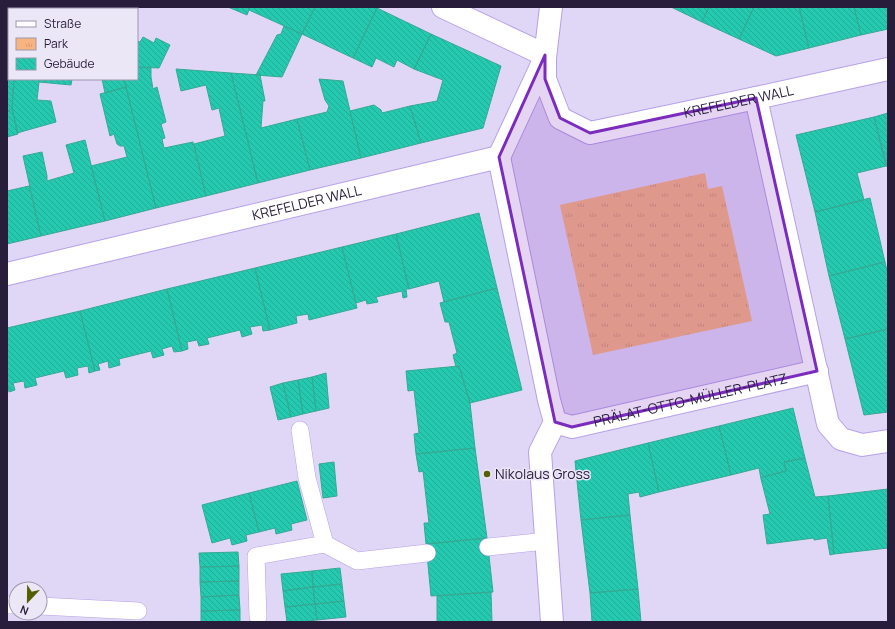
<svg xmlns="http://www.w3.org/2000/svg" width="895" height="629" font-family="Manrope,sans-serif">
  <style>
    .park { fill: url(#park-tufts) }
    .building { fill: url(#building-back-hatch); stroke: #36a994 }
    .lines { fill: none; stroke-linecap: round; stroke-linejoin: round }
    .lane-casing { stroke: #b7a0e9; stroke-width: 18 }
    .street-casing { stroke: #b7a0e9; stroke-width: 24 }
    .lane { stroke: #fff; stroke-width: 17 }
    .street { stroke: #fff; stroke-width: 22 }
    .marked { fill: #7b2cbf; fill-opacity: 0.2; stroke: #7b2cbf; stroke-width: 3; stroke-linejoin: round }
    .poi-dot { fill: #546000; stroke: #ebe7f7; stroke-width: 1.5 }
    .labels { text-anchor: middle; stroke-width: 3; stroke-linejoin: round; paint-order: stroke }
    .street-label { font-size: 14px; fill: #281e3b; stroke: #ebe7f7 }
    .poi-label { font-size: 14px; fill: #281e3b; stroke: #ebe7f7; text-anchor: start }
  </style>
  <defs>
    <pattern id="park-tufts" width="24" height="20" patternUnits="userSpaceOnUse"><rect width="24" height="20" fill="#f7b480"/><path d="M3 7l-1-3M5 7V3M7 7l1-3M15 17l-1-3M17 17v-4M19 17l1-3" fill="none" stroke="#d49a70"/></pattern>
    <pattern id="building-back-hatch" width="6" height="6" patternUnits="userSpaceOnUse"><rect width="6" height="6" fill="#24c9af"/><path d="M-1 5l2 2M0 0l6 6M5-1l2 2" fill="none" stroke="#20ac97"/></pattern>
  </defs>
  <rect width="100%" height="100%" fill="#e0d7f6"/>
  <path class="park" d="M705 173 708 189 722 186 752 321 593 355 560 205Z"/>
  <path class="building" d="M228 7H250L247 15Z
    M250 7H315L302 34 249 10Z
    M315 7H374L377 8 353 58 302 34Z
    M671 7H709L702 22Z
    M709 7H754L739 39 702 22Z
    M754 7H799L809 48 776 56 739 39Z
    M799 7H854L861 35 809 48Z
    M854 7H888V29L861 35Z
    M377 8 431 34 414 69 397 60 394 67 376 58 372 67 353 58Z
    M284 26 302 34 282 77 256 75 277 35 281 34Z
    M431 34 501 66 483 128 421 143 410 106 437 101 443 80 414 69Z
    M143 37 154 43 156 38 170 45 159 68 137 67V41L140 42Z
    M7 55 9 56V79H14L12 108 7 113Z
    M137 67 151 68V77L153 89 157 87 166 122 161 124 165 138 162 139 164 148 193 142 206 196 156 208 124 79H137Z
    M176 69 231 73 258 183 206 196 194 144 225 136 219 108 212 110 206 85 181 91Z
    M231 73 260 75 265 101H263L261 128 297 119 310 170 258 183Z
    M14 79H72L71 85 39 82 37 100 51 101 56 122 17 133 12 108Z
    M102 79H124L126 87 105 93Z
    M319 79 343 81 361 158 310 170 297 119 327 112 329 106 325 100Z
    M126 87 156 208 105 221 91 166 127 157 124 146H120L117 144 114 134 110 136 100 94Z
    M374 105 381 110 382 113 410 106 421 143 361 158 350 111Z
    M12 108 18 134 7 137V113Z
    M888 113V167H887L874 117Z
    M874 117 886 166 857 173 864 200 815 212 796 135Z
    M85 140 105 221 41 236 23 156 42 152 47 176V181L74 173 66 145Z
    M29 186 41 236 7 244V191Z
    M870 198 885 262 829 276 815 212Z
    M479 213 497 288 444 302 439 281 409 289 396 234Z
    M396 234 409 289H406L407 297 403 298 402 291 376 297 378 302 367 304 366 300 356 303 342 247Z
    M342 247 357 308 309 320 308 314 296 316 297 323 270 330 255 268Z
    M885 262 888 275V329L845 339 829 276Z
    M255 268 270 330 263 331 262 325 250 327 252 334 242 337 240 330 207 338 209 344 199 346 197 340 187 342 188 349 182 351 167 289Z
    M497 288 522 390 470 403 459 366 456 367 453 355 457 353 449 322H445L440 303Z
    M167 289 182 351 174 352 172 346 162 349 164 355 153 358 151 351 119 359 120 365 109 368 108 361 98 364 100 370 95 371 80 311Z
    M80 311 95 371 89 373 88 366 77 368 78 375 66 378 64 371 35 378 37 385 25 388 24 381 13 383 15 390 9 392 7 382V328Z
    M888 329V412L864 415 845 339Z
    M459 366 470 403 475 448 416 454 414 434 419 433 414 390 408 391 406 371Z
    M326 373 329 408 316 411 312 377Z
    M312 377 316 411 303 414 298 380Z
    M298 380 303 414 291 417 283 383Z
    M283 383 291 417 278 420 270 387Z
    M793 408 805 458 784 462 786 471 763 477 761 479 759 468 731 475 719 426Z
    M719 426 731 475 659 492 648 443Z
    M648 443 659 492 640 497 639 492 628 494 630 515 581 520 575 461Z
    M475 448 487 538 426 544 424 523H429L423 471 419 472 416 454Z
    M805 458 815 497 828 496 834 554 830 555 827 538 814 540V538L767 544 763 515 770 514 761 479 763 477 786 471 784 462Z
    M334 462 337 496 323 498 319 464Z
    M297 481 307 520 291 524 292 530 276 534 275 528 259 532 249 493Z
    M888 489V548L834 554 828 496Z
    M249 493 259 532 246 535 247 541 232 545 230 538 212 543 202 505Z
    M630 515 638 589 590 593 581 520Z
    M487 538 493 592 431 596 426 544Z
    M238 552 239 566 200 567 199 553Z
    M239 566V581L200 582V567Z
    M340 568 342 584 313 587 312 571Z
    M312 571 313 587 283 591 281 574Z
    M239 581V595L201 597 200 582Z
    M342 584 344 601 315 604 313 587Z
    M313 587 315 604 285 607 283 591Z
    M638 589 641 622H592L590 593Z
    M491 592 492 622H437V596Z
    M239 595 240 610 201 611V597Z
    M344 601 346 617 317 620 315 604Z
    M315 604 317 620 299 622H287L285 607Z
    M240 610V622H201V611Z"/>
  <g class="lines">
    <defs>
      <path id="lane" d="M300 430 307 478 325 544
        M488 547 546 541
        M7 605H16
        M40 606 138 611
        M258 617 256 556 325 544 357 561 427 553"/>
      <g id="street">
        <path id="s1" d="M443 7 545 55V79L560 118 590 133 756 98 888 69"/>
        <path d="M756 98 828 424 841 439 862 445 888 441"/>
        <path id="s2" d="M499 157 549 400 555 422 572 427 817 371"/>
        <path d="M499 157 545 58 551 7"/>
        <path id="s3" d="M7 274 499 157"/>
        <path d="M552 622 540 452 555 422"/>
      </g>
    </defs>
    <use href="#lane" class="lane-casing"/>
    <use href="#street" class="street-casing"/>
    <use href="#lane" class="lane"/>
    <use href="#street" class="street"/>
  </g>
  <path class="marked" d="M545 55V79L560 118 590 133 756 98 817 371 572 427 555 422 499 157Z"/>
  <circle class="poi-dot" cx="487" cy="474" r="4"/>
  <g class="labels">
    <g class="street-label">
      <text dy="5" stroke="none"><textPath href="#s1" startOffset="364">KREFELDER WALL</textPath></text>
      <text dy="5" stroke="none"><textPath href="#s3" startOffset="308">KREFELDER WALL</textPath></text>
      <text dy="5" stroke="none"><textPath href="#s2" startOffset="410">PRÄLAT-OTTO-MÜLLER-PLATZ</textPath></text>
    </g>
    <g class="poi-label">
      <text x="495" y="479">Nikolaus Gross</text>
    </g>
  </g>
  <rect width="895" height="629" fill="none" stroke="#281e3b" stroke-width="16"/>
  <rect x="8" y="8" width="130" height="72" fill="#ebe7f7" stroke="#9d97ac"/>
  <rect x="16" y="21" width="20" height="6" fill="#ffffff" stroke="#9d97ac"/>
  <text x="44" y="28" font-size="12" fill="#281e3b">Straße</text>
  <rect x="16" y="38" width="20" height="12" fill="url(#park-tufts)" stroke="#9d97ac"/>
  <text x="44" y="48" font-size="12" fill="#281e3b">Park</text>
  <rect x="16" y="58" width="20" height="12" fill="url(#building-back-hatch)" stroke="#9d97ac"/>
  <text x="44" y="68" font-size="12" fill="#281e3b">Gebäude</text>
  <g transform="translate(28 601) rotate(202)"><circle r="19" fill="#ebe7f7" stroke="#9d97ac"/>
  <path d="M0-3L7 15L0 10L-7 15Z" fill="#546000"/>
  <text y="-6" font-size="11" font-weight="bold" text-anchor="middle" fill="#281e3b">N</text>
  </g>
</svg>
